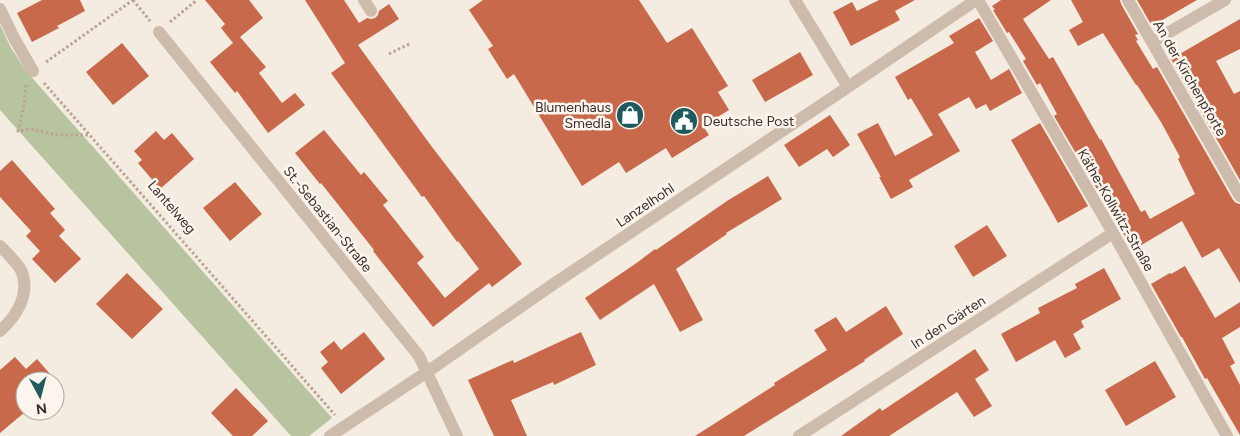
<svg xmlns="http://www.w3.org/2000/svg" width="1240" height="436" font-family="Figtree,sans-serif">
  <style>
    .green { fill: #b8c4a0 }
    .building { fill: #c8694b }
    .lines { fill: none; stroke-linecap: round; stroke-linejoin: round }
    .path { stroke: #b9a596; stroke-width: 3; stroke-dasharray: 2.5 2.5; stroke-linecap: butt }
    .street { stroke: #cdbbac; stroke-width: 12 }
    .labels { text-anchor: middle; stroke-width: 5; stroke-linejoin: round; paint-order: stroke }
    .street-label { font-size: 14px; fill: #3b302b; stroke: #fbf5ee }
    .poi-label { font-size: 14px; fill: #3b302b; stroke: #fbf5ee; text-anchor: end }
  </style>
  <rect width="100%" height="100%" fill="#f4ebe1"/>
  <path class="green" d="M0 25 11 48 27 72 332 418 309 436H291L0 110Z"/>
  <path class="building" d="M42 0H80L85 11 57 26 59 28 32 42 17 13Z
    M205 0H249L263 18 240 37 266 67 259 73 282 103 295 93 305 105 268 133 237 91 235 93 210 62 233 43 221 28 225 24Z
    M305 0H344L359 23 367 18 371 19 375 18 378 15 379 11 389 4 399 19 358 45 429 143 522 264 492 287 489 283 433 327 373 251 374 250 321 183 320 184 295 153 324 130 361 175 364 172 388 201 383 205 424 257 417 263 445 298 479 269 458 241 457 242 424 196 422 197 411 182 331 73 345 63Z
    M483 0H639L667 43 692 28 728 86 718 92 729 110 703 126 709 135 672 158 666 148 626 173 619 162 582 186 514 74 507 79 488 49 493 46 469 10Z
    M879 0H915L895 11 900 20 851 46 833 12 852 2 857 11Z
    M1001 0H1051L1023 19 1049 59 1053 57 1100 140 1101 139 1141 212 1145 210 1150 219 1195 194 1178 159 1180 157 1161 122 1137 85H1136L1103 33 1078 46 1069 30 1083 22 1071 0H1120L1121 4 1138 34 1135 35 1138 40 1136 41 1153 69 1157 67 1233 200 1236 203 1240 204V283L1219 248 1202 258 1182 221 1133 250 1054 116 1057 114 1040 83 1037 85 1023 61 1026 59 1009 32 1007 33 993 10H995L992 6Z
    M1137 0H1197L1152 26Z
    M979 18 993 41 975 52 991 80 1009 69 1022 93 990 111 986 104 976 109 969 97 938 114 960 151 909 180 913 187 891 199 879 177H881L857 134 878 123 895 156 933 135 911 98 908 100 895 77 954 43 949 36Z
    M1240 19V49L1216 61 1234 94 1240 91V180L1171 59Z
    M122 43 149 76 113 105 86 72Z
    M800 52 813 75 765 102 752 80Z
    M830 115 850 145 833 157 827 149 799 167 784 145Z
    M1040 123 1088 206 1058 223 1011 140Z
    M156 131 164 140 172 133 194 159 160 189 138 163 142 160 134 151Z
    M12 160 55 209 50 213 65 230 59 236 81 259 55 283 32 259 40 251 26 236 31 231 0 197V171Z
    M768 176 782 199 726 233 727 234 676 269 703 320 680 332 654 284 600 320 585 298 638 262 655 249 656 250 727 201Z
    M235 182 262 214 230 241 203 208Z
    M987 225 1007 256 973 277 954 246Z
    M1185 266 1215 318 1240 302V327L1222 338 1235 363 1230 366 1240 385V435L1207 378 1205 379 1182 337H1181L1151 284 1170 273 1171 274Z
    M1104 268 1121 299 1081 321 1084 327 1073 334 1081 349 1065 358 1055 340 1016 362 1001 334 1040 313 1038 308 1077 288 1075 284Z
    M127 273 163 309 132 339 96 304Z
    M886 306 903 334 864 360 865 361 744 436H695L775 385 774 383 827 350 814 330 836 317 846 332Z
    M364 332 385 359 341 394 321 368 328 362 320 352 334 341 341 350Z
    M581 332 596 365 554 385 553 382 511 400 527 436H494L468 380 513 360 514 363Z
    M975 349 989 370 975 379 992 406 974 417 957 392 889 436H841L880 408 882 411Z
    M15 357 26 369 37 359 56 381H25V412L0 433V370Z
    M1155 361 1176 397 1126 426 1105 390Z
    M236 388 268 421 252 436H233L211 413Z"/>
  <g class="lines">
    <path class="path" d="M133 0 150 21
      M170 22 197 0
      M389 54 411 43
      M46 62 133 0
      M44 83 335 415
      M26 85 24 105 18 131 30 129 58 135H90"/>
    <path class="street" d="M364 0 371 11
      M795 0 848 87
      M978 0 1113 233 1227 436
      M1128 0 1240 196
      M0 9 14 38 33 71
      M159 32 419 356 457 436
      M1152 42 1225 0
      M0 246C6 252 17 263 21 270 31 293 17 316 0 331
      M330 436 427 372 555 283 848 87 976 0
      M799 436 1113 233"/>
  </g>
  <defs>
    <symbol id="shop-disc" viewBox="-11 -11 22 22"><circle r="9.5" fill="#1f5a5e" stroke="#fbf5ee"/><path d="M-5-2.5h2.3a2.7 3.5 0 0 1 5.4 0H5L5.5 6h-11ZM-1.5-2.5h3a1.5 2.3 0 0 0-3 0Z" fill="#fff"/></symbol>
    <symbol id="civic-disc" viewBox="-11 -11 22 22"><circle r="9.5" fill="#1f5a5e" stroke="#fbf5ee"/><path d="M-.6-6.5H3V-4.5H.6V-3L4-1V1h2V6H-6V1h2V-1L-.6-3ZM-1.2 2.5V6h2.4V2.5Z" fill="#fff"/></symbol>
  </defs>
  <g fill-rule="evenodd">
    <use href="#shop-disc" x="614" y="99" width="32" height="32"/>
    <use href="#civic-disc" x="668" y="105" width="32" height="32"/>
  </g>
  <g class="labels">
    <g class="street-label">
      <text transform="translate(1190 78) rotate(60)" y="5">An der Kirchenpforte</text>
      <text transform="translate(645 205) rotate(-34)" y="5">Lanzelhohl</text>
      <text transform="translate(172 207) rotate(49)" y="5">Lantelweg</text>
      <text transform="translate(1116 210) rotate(60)" y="5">Käthe-Kollwitz-Straße</text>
      <text transform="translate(328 219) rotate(51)" y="5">St.-Sebastian-Straße</text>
      <text transform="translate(948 322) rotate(-33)" y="5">In den Gärten</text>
    </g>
    <g class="poi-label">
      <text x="611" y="112">Blumenhaus<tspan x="611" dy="16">Smedla</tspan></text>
      <text x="703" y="126" text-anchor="start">Deutsche Post</text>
    </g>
  </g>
  <g transform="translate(40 396) rotate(173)"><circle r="24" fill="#fbf5ee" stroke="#aea6a0"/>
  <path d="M0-4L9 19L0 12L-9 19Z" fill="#1f5a5e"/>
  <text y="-8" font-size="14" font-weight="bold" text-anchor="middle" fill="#3b302b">N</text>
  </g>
</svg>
